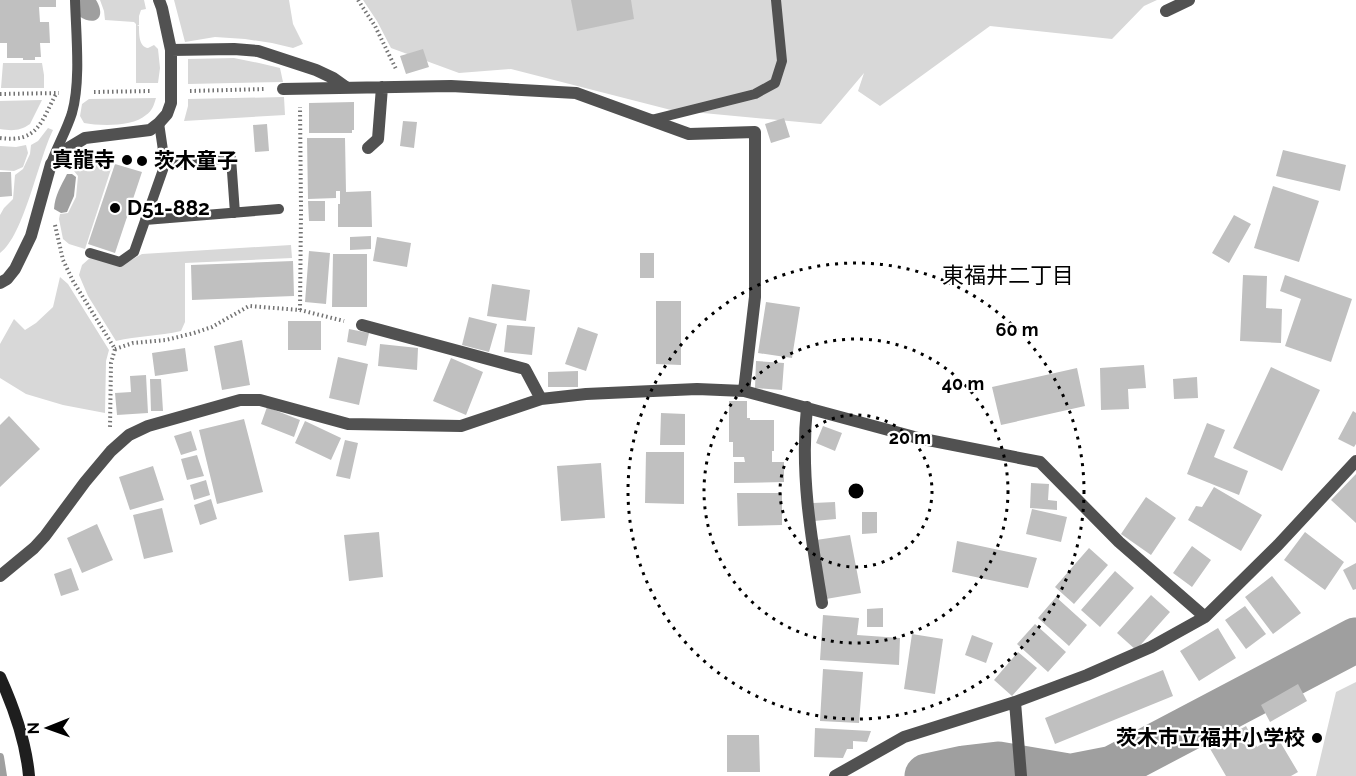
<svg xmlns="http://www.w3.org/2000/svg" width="1356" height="776" font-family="Raleway,'Noto Sans JP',sans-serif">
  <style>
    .green { fill: #d8d8d8 }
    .water { fill: #9f9f9f }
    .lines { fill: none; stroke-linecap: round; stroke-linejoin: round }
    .stream { stroke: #9f9f9f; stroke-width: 8 }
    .river { stroke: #9f9f9f; stroke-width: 45 }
    .building { fill: #c0c0c0 }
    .path { stroke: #737373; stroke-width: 4; stroke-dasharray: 1.5 3; stroke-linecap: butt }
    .lane { stroke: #515151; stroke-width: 10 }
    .street { stroke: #515151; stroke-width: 12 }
    .secondary { stroke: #1e1e1e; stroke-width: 12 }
    .ring { fill: none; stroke: #000; stroke-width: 3; stroke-dasharray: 3 6 }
    .poi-dot { fill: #000; stroke: #fff; stroke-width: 2 }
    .labels { text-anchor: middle; stroke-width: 4.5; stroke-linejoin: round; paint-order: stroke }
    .poi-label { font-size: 21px; font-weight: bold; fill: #000; stroke: #fff; text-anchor: end }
    .neighbourhood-label { font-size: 22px; fill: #000; stroke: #fff }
    .centre { fill: #000; stroke: #fff; stroke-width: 3 }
    .ring-label { font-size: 18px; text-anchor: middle; font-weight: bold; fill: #000; stroke: #fff; stroke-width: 4.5; stroke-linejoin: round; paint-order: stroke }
  </style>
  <rect width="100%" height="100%" fill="#fff"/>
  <path class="green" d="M100 0H144L146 9 141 10 139 16V25H137L139 26C139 34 139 47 148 48L154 45 158 49 160 68 158 83H136V24L134 22 105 20 104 11Z
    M174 0H289L293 24 303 44 293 48 272 43 245 39 215 37 185 42Z
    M363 0H1157L1144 6 1112 39 990 26 880 106 858 91 864 73 821 124 671 110 511 69 459 73 391 48 377 21Z
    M234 58 259 63 280 68 283 82 188 84V59Z
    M3 63H42L44 75V88H1Z
    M284 97 285 115 184 121 188 106V99Z
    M156 98C154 105 152 111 146 115 133 127 100 126 84 123L80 116 82 104 89 99Z
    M42 100 30 124C20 131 12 131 0 129V101Z
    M48 128 53 130C38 160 24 236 0 253V215L4 208 13 199 15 175 23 169 30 154 31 145 38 141Z
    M26 145 28 153 23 167 14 171 0 170V146L16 147Z
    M96 158H107L112 166 85 249 69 244 63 239 59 219 60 214 68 213 76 197 78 176 74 171 81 164Z
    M291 245 292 258 185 263V322L181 331C159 336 137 336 116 341L88 296 79 275 82 265 91 257 120 266 142 254Z
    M60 277 68 284 109 350 106 361 105 413 63 405 26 394 0 378V344L14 319 25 330 36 323 53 307Z
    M1356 682V776H1316L1336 692Z"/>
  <path class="water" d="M78 0H96C107 18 95 27 79 16Z
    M67 174H72L76 177 74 196 67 212 61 213 54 209C55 195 61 186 67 174Z"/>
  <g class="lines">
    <path class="stream" d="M0 757 3 776"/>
    <path class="river" d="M927 776 964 768 998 764 1068 776
      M1072 776 1113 768 1356 640"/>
  </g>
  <path class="building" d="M0 0H56V7H39L40 22H49L50 43H40L41 57H35V60H23V58H7V43H0Z
    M571 0H631L634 19 577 31Z
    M423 49 429 67 406 74 400 56Z
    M354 102V130H352V133H309V103Z
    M784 118 790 137 771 143 765 124Z
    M403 121 417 122 414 148 400 146Z
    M267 124 269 151 255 152 253 125Z
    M307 138H345L346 192 371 191 372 227H338V204H340V191H336V198L308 199Z
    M1283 150 1346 165 1340 191 1276 176Z
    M115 164 142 172 115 253 88 244Z
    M0 172H11L12 196 0 197Z
    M1273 186 1319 201 1299 262 1254 248Z
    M308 201H325V221H309Z
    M1234 215 1251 224 1229 263 1212 253Z
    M371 236V249L350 250V237Z
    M377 237 411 243 407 267 373 261Z
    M309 251 330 253 326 304 305 302Z
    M640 253H654V278H640Z
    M333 254H367V307H332Z
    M293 261 294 296 192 300 191 265Z
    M1243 275 1267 276 1266 308 1282 309 1281 343 1240 341Z
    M1285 275 1352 299 1331 362 1285 346 1301 299 1280 291Z
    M492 284 530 290 526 321 487 316Z
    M656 301H681V365L656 364Z
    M766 302 800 307 792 358 758 353Z
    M469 317 497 324 489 352 462 345Z
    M288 321H321V350H288Z
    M507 325 535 327 532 355 504 352Z
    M578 327 598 334 586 371 565 364Z
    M349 329 369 333 366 346 347 342Z
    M242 340 250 385 222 390 214 346Z
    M380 344 418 348 417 370 378 366Z
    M185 348 188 371 155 376 152 353Z
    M338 357 368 364 359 405 329 398Z
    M451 358 483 372 466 415 433 401Z
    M756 361 784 363 782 390 755 388Z
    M1144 365 1146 388 1128 389 1129 409 1101 410 1100 368Z
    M1271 367 1320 390 1282 471 1233 448Z
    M1077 368 1085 406 1001 425 992 387Z
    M578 371V387H548V372Z
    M146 375 148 413 117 415 115 393 131 392 130 376Z
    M1197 377 1198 398 1174 399 1173 379Z
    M150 379H161L163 411H151Z
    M729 401H747V418H750V420H774V451H772V462H784V482L734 483V462H745L744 457H733V442H729Z
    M267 407 300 420 294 437 261 424Z
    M1353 411 1356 413V444L1354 447 1338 439Z
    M661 413 685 414V445H660Z
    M9 416 40 449 0 487V425Z
    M244 419 263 492 217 504 199 430Z
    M305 421 341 438 331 460 295 443Z
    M1207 423 1225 430 1214 457 1248 471 1239 495 1187 474Z
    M823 426 842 433 835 451 816 443Z
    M191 431 197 450 181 455 174 436Z
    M345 440 358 443 350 479 336 476Z
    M646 452H684V504L645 503Z
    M197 455 204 476 187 480 181 459Z
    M601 463 605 518 561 521 557 466Z
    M153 466 164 500 130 510 119 477Z
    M1356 474V523L1331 500Z
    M206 480 210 495 194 500 190 485Z
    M1031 483 1049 484 1048 500 1057 501V510L1030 508Z
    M1214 487 1262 515 1241 551 1188 520 1196 506 1202 507Z
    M737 493H782V525L738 526Z
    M1146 497 1176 518 1151 555 1121 534Z
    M211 499 217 519 200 525 194 505Z
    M835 502 836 519 814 521 813 503Z
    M162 508 173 552 144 559 133 515Z
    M1032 509 1067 517 1061 542 1026 534Z
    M862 512H877V533L862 534Z
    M97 524 113 560 82 573 67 538Z
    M379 532 383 577 349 581 344 535Z
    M1305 532 1344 562 1325 590 1284 560Z
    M850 535 861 593 826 599 816 540Z
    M957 541 1037 558 1028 588 952 572Z
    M1192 546 1211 560 1192 587 1173 573Z
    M1089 548 1108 565 1074 604 1055 587Z
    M1356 563V589L1353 590 1343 570Z
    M71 568 79 590 61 596 54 574Z
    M1115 571 1134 588 1100 627 1081 610Z
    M1272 576 1301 613 1273 634 1245 597Z
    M1151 595 1170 612 1136 650 1117 633Z
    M1056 597 1087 625 1069 646 1038 618Z
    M1245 606 1266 634 1246 649 1225 620Z
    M883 608V627H867V609Z
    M823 615 859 618 857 635 900 638 899 665 820 660Z
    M1035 624 1066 652 1048 672 1017 644Z
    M1218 628 1236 658 1199 681 1180 651Z
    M912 634 943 639 935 694 904 689Z
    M972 635 993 643 986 663 965 655Z
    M1018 652 1037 668 1012 696 994 680Z
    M823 669 863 672 859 723 820 721Z
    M1163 670 1173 696 1055 744 1045 718Z
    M1298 684 1307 701 1270 722 1261 705Z
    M1246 726 1257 747 1276 735 1298 772 1291 776H1226L1209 747Z
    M815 728 871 731 867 742 853 741V749H847L843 758 814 757Z
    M727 735H759L760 772H727Z"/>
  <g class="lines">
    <path class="path" d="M358 0 375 26 396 69
      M190 91 266 89
      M94 92 152 91
      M0 94 59 93
      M0 138C38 143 41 122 56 94
      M55 225 63 260 73 281 115 349 111 363 110 427
      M300 310 301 210 300 107
      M115 349 133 343 166 340 194 333 212 327 249 306 300 310 344 321"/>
    <path class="lane" d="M651 120 755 94 775 83 782 61 776 0
      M52 161C58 145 67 129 72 113 81 81 76 34 75 0
      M165 164 231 158 235 213
      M145 220 279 209
      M90 253 120 262 134 252 165 164 159 123"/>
    <path class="street" d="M1166 11 1189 0
      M171 50 234 49 258 51 316 70 333 78 347 88
      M283 89 451 86 576 93 689 134 755 132V297L744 391
      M368 148 378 139 382 87
      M0 283 7 279 15 269 31 236 51 164 65 150 85 138 150 130 159 123 167 114 171 103V50L162 8 159 0
      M362 325 525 369 541 399
      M807 407C800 474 811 537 822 603
      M0 576 34 548 45 536 85 482 111 451 129 435 148 426 240 400H260L348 424 461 426 541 399 586 394 697 389 744 391 918 438 1040 462 1119 542 1205 617
      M1015 702 1021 776
      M835 776 904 737 1015 702 1087 675 1151 647 1205 617 1278 545 1356 461"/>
    <path class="secondary" d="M0 677C14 708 26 742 29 776"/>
  </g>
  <g class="ring">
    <circle cx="856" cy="491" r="76"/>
    <circle cx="856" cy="491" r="152"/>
    <circle cx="856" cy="491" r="228"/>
  </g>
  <g class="poi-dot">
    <circle cx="127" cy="160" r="6"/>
    <circle cx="142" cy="161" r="6"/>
    <circle cx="115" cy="208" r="6"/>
    <circle cx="1317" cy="738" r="6"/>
  </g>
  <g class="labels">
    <g class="poi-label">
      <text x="115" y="167">真龍寺</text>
      <text x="154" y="168" text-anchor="start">茨木童子</text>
      <text x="127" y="215" text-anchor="start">D51-882</text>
      <text x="1305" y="745">茨木市立福井小学校</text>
    </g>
    <g class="neighbourhood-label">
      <text x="1008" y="283">東福井二丁目</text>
    </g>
  </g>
  <circle cx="856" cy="491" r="9" class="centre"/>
  <g class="ring-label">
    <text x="1017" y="336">60 m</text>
    <text x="963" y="390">40 m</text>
    <text x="910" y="444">20 m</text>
  </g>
  <g transform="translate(48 728) rotate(269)" stroke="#ffffff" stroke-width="4.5" paint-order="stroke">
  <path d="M0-4.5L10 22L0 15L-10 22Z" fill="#000000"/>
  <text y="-9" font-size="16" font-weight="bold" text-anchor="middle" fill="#000000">N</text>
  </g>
</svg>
